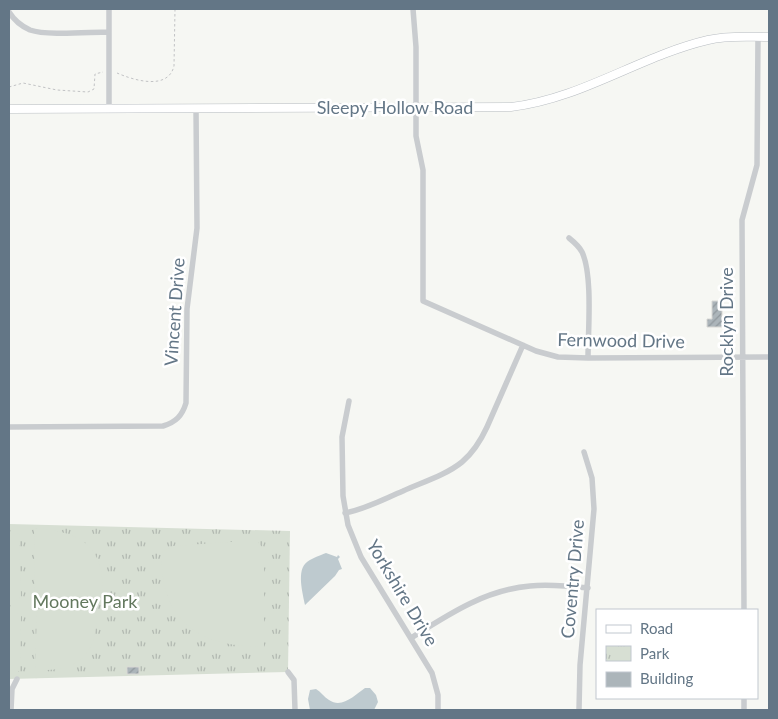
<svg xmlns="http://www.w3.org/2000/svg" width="778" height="719" font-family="Lato,sans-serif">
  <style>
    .park { fill: url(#park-tufts) }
    .garden { fill: #d7dfd3 }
    .water { fill: #becacf }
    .building { fill: url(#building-hatch); stroke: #d8d8d5 }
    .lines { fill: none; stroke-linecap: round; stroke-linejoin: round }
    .secondary-casing { stroke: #b8bdc2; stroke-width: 9 }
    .path { stroke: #c2c3c5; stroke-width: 1; stroke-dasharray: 2.5 2.5; stroke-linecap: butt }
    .street { stroke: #c9cccf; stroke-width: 5.5 }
    .secondary { stroke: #fff; stroke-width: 8 }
    .labels { text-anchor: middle; stroke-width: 5; stroke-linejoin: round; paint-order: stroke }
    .street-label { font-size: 18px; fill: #637686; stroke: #fff }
    .park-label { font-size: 18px; fill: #63785e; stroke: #fff }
  </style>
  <defs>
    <pattern id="park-tufts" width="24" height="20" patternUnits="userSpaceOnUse" patternTransform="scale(1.25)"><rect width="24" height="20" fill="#d7dfd3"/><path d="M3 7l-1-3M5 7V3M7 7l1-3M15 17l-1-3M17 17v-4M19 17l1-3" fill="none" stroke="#b2b9b1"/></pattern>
    <pattern id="building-hatch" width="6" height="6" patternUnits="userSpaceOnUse" patternTransform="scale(1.25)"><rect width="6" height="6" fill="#acb5ba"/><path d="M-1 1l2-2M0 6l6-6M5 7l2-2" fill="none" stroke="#90989d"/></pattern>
  </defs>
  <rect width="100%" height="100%" fill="#f6f7f3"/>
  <path class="park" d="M9 524 290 531 288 672 9 679Z"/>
  <path class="garden" d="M34 528C86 532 105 548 103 601H42L35 596Z
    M19 533 21 597 16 600H9V534Z
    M228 542H258L264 550V647C220 646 182 638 166 592 162 579 162 566 161 553L173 546Z
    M96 609C99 654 79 672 35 670L37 613 40 610Z
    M9 611H15L21 616 20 671H9Z"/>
  <path class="water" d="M326 553 337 557 338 555 340 557 338 559 342 569 339 570 335 576 305 605C303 594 296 570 307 562 312 558 321 555 326 553Z
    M365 688H370L376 695 378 702 374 710H310L308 699 310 690 316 689C321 692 324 697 329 700 342 709 355 695 365 688Z"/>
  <path class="building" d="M712 301H722V319H725L723 327H707V319H712Z
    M127 667H139V674H127Z"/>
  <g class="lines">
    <defs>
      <path id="secondary" d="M9 109 511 107C581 99 640 56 708 40 728 35 750 37 769 37"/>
    </defs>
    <use href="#secondary" class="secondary-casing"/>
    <path class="path" d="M117 73C133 80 168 91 174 66L175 9
      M9 87 23 83 57 90 88 92 94 89 95 74 103 72"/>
    <path class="street" d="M109 9V109
      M413 9 416 47V136L423 170V301L536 351 558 357 588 358 769 357
      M9 12C14 20 21 26 30 30 47 36 89 32 109 32
      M569 238C574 242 579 246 582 252 593 275 588 331 588 358
      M349 401 342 437 343 496 348 525 361 557 432 673 438 695V710
      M9 427 163 426C176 422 182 416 186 403L187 309 197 228 196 108
      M345 513C366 509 384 499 403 491 423 482 446 475 462 462 474 452 481 440 487 427L523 345
      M744 610 742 220 757 165 758 37
      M411 638C449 614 485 590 530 586 549 584 569 586 588 588
      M288 672 294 680 295 710
      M744 698V710
      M11 710 12 689 17 679
      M579 710 580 665 594 509 592 478 584 452"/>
    <use href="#secondary" class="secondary"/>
  </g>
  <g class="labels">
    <g class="street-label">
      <text x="395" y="114">Sleepy Hollow Road</text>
      <text transform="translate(175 312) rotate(-86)" y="6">Vincent Drive</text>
      <text transform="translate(727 322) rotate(-90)" y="6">Rocklyn Drive</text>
      <text transform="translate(621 341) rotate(1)" y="6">Fernwood Drive</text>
      <text transform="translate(573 579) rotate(-85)" y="6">Coventry Drive</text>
      <text transform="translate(402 593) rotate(59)" y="6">Yorkshire Drive</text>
    </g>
    <g class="park-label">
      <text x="85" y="608">Mooney Park</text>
    </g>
  </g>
  <rect width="778" height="719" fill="none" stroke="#637686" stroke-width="20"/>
  <rect x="596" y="609" width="162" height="90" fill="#ffffff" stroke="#c1c8cf"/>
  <rect x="606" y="625" width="25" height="8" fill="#ffffff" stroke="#c1c8cf"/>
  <text x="640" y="634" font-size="15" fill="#637686">Road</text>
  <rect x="606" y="646" width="25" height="15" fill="url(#park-tufts)" stroke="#c1c8cf"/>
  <text x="640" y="659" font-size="15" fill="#637686">Park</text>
  <rect x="606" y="672" width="25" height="15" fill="#acb5ba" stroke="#c1c8cf"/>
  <text x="640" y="684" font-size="15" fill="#637686">Building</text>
</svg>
